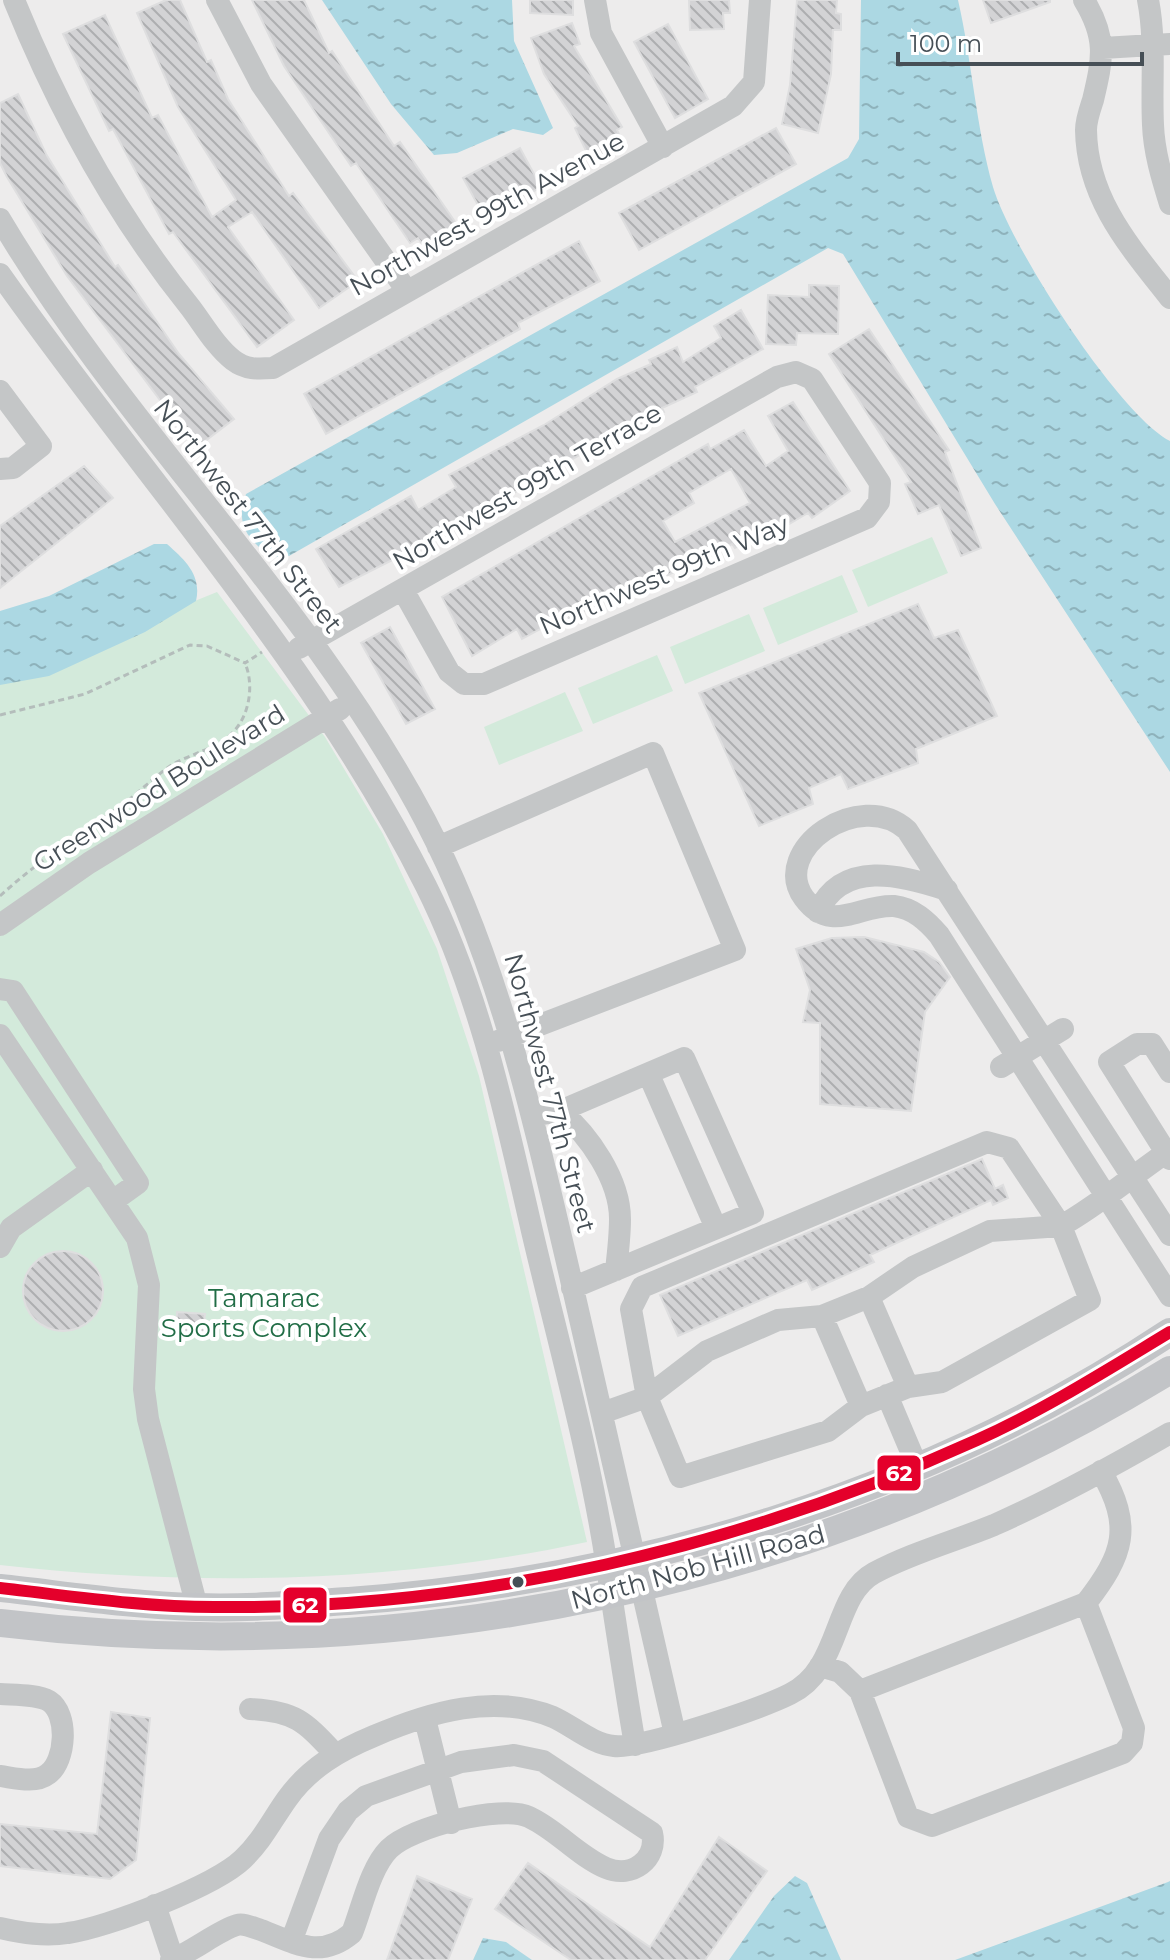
<svg xmlns="http://www.w3.org/2000/svg" width="1170" height="1960" font-family="Montserrat,sans-serif">
  <style>
    .park { fill: #d3eadb }
    .water { fill: url(#water-ripples) }
    .building { fill: url(#building-back-hatch); stroke: #dededf; stroke-width: 2; fill-rule: evenodd }
    .lines { fill: none; stroke-linecap: round; stroke-linejoin: round }
    .path { stroke: #b4bdbb; stroke-width: 3; stroke-dasharray: 6 4; stroke-linecap: butt }
    .minor { stroke: #c4c6c7; stroke-width: 22 }
    .major { stroke: #c2c4c7; stroke-width: 28 }
    .bus-1-casing { stroke: #fff; stroke-width: 18 }
    .bus-1 { stroke: #e4002b; stroke-width: 12 }
    .bus-dot { fill: #464f56; stroke: #fff; stroke-width: 3 }
    .labels { text-anchor: middle; stroke-width: 8; stroke-linejoin: round; paint-order: stroke }
    .street-label { font-size: 26px; fill: #464f56; stroke: #fff }
    .park-label { font-size: 26px; fill: #216d46; stroke: #fff }
    .line-badge { stroke: #fff; stroke-width: 3 }
    .badge-label { font-size: 22px; text-anchor: middle; font-weight: bold; fill: #fff }
  </style>
  <defs>
    <pattern id="water-ripples" width="26" height="14" patternUnits="userSpaceOnUse" patternTransform="scale(2)"><rect width="26" height="14" fill="#acd8e3"/><path d="M2 4q2-2 4 0t4 0M15 11q2-2 4 0t4 0" fill="none" stroke="#8eb2bb"/></pattern>
    <pattern id="building-back-hatch" width="6" height="6" patternUnits="userSpaceOnUse" patternTransform="scale(2)"><rect width="6" height="6" fill="#d3d3d5"/><path d="M-1 5l2 2M0 0l6 6M5-1l2 2" fill="none" stroke="#adaeb0"/></pattern>
  </defs>
  <rect width="100%" height="100%" fill="#edecec"/>
  <path class="park" d="M932 537 948 573 868 607 852 570Z
    M842 575 858 612 778 645 763 608Z
    M217 592 325 737 383 834 437 949 479 1076 587 1542C395 1583 195 1587 0 1565V680Z
    M749 614 765 651 685 684 670 647Z
    M657 655 673 691 593 724 578 688Z
    M565 692 583 731 499 765 484 727Z"/>
  <path class="water" d="M322 0H512L514 41 553 128 543 135 513 129 457 153 434 155 391 104Z
    M861 0H958C972 61 976 127 993 187 1010 245 1118 414 1170 441V772L995 504 843 254 828 248 289 556 271 557C247 538 235 525 246 494L848 158 859 139Z
    M154 544H167C185 560 202 575 196 601L145 632 49 676 0 685V611L49 596Z
    M795 1876 807 1883 841 1960H729L774 1896Z
    M1170 1881V1960H955L1168 1882Z
    M483 1938 506 1942 532 1960H473Z"/>
  <path class="building" d="M166 0H180L207 62 211 60 228 99 289 196 293 193 358 281 319 308 252 212 228 227 294 320 257 347 173 232 169 234 113 129 109 131 63 34 105 15 152 118 158 115 212 217 236 200 178 107 137 13Z
    M252 0H304L329 53 332 51 394 146 400 142 462 232 430 255 418 238 410 243 356 163 351 166 284 66Z
    M530 0H573V15L530 13Z
    M689 0H729L730 13H723L724 29 690 30Z
    M797 0H837L836 13 841 14V30H833L831 74 818 133 782 124 790 85Z
    M983 0H1050V2L991 23Z
    M572 23 580 44 574 46 622 127 617 130 624 145 591 161 575 128 578 126 544 74 531 38Z
    M668 24 708 99 675 118 634 42Z
    M18 94 46 154 115 267 118 265 179 354 234 419 196 448 67 276 7 177 0 163V103Z
    M776 128 796 164 639 250 619 213Z
    M520 148 541 187 485 218 463 178Z
    M579 241 600 281 518 323 520 329 326 434 304 394Z
    M809 285 839 286 838 334 797 333 796 345 766 344 768 295 809 297Z
    M741 310 763 349 695 387 697 392 662 408 664 412 604 441 432 540 339 587 316 549 411 496 418 510 456 487 449 475 544 425 617 379 651 364 649 360 677 347 683 362 721 338 714 326Z
    M869 329 949 450 945 452 981 548 961 556 939 505 918 514 905 484 911 482 829 354Z
    M793 402 850 491 812 518 808 513 769 536 766 531 735 548 732 544 616 600 613 596 569 619 566 615 522 639 517 629 472 656 442 597 708 444 710 449 744 430 766 466 788 451 768 416ZM731 469 750 503 675 542 663 521 694 503 689 493Z
    M84 466 113 498 0 588V526Z
    M918 604 934 638 958 630 997 716 916 749 918 763 848 789 841 774 809 788 813 804 759 826 699 693Z
    M390 627 435 709 406 724 361 643Z
    M864 937 924 952 939 962 950 977 925 1012 911 1111 820 1104V1023L803 1022 810 990 796 949 832 938Z
    M982 1159 995 1189 1003 1185 1008 1198 993 1205 991 1200 870 1255 874 1262 812 1290 807 1280 678 1336 660 1295Z
    M23 1291a40 40 0 1 1 80 0a40 40 0 1 1-80 0Z
    M177 1312 205 1314 203 1334 176 1333Z
    M111 1712 150 1718 136 1860 110 1879 0 1866V1824L97 1834Z
    M719 1837 767 1871 705 1960H571L495 1909 528 1863 650 1947Z
    M417 1876 472 1899 448 1960H387Z"/>
  <g class="lines">
    <path class="path" d="M0 715 85 694 190 645 207 646 245 663 262 652
      M0 896C37 862 77 836 118 808 136 795 152 779 170 766 191 753 218 749 234 731 250 714 254 684 245 663"/>
    <path class="minor" d="M14 0C59 111 115 214 190 307 203 324 216 347 233 360 246 370 258 369 273 368L733 106 754 82 760 0
      M217 0 261 84 407 291
      M595 0 601 33 663 147
      M1084 0C1107 38 1103 58 1093 100 1090 109 1086 120 1086 130 1087 199 1130 247 1170 298
      M1148 0C1156 41 1151 83 1153 125 1154 152 1162 178 1170 204
      M1103 48 1170 44
      M0 219C125 430 310 602 425 820 499 961 533 1118 569 1271 605 1425 641 1579 675 1734
      M0 274C143 477 314 663 426 886 480 994 505 1114 532 1231 558 1342 590 1454 607 1567 616 1627 625 1686 635 1745
      M0 391 41 446 13 468 0 469
      M299 648 777 377 796 372 812 379 880 483 879 502 867 518 484 684H464L449 672 403 590
      M438 847 653 753 735 950 498 1041
      M818 912C842 859 902 875 947 890
      M0 925 89 863 340 709
      M0 989 13 991 138 1183 113 1201
      M0 1035 137 1238 149 1285 144 1389 148 1419 197 1607
      M1001 1067 1063 1029
      M1170 1072 1152 1044H1137L1109 1062 1170 1159
      M649 1075 716 1228
      M560 1111C589 1135 620 1180 620 1219 620 1236 618 1253 616 1270
      M532 1116 560 1111 684 1058 753 1213 572 1288
      M1061 1226 1090 1300 942 1382 908 1387 869 1297 913 1267 990 1231Z
      M1170 1235 907 830C860 787 769 850 804 898 831 935 860 904 894 906 913 908 927 921 939 935L1170 1296
      M0 1247 11 1228 92 1170
      M869 1297 822 1316 778 1320 707 1351 647 1397 680 1477 828 1431 861 1406 908 1387
      M822 1316 861 1406
      M887 1395 917 1466
      M602 1413 647 1397 631 1309 642 1287 987 1142 1009 1148 1061 1226C1100 1204 1133 1175 1170 1150
      M820 1666 840 1672 860 1691 1086 1603C1124 1554 1133 1527 1101 1471
      M860 1691 908 1817 932 1826 1123 1753 1132 1743 1134 1728 1086 1603
      M0 1694C14 1695 37 1694 49 1701 69 1714 66 1761 48 1774 35 1784 15 1778 0 1776
      M250 1709C296 1711 305 1722 336 1755
      M425 1719 451 1823
      M155 1905 173 1959
      M0 1928C22 1933 45 1937 68 1933 106 1928 215 1886 243 1859 262 1841 272 1820 287 1799 309 1768 340 1750 374 1736 430 1712 494 1693 553 1717 573 1726 592 1744 614 1746 643 1749 762 1708 790 1694 842 1669 832 1596 874 1573 911 1553 955 1541 994 1525 1055 1498 1113 1466 1170 1433
      M171 1960C192 1952 219 1930 237 1925 244 1923 254 1928 261 1930 295 1943 320 1960 352 1933 362 1908 370 1868 389 1849 411 1827 501 1804 529 1817 557 1830 578 1856 606 1868 632 1879 658 1859 652 1833L543 1761 514 1755 461 1762 366 1796 348 1811 329 1839 291 1942"/>
    <path class="major" d="M0 1588C65 1595 131 1605 196 1607 247 1609 299 1604 349 1601 639 1580 927 1493 1170 1332
      M0 1623C405 1672 821 1584 1170 1370"/>
    <defs>
      <path id="bus-1" d="M0 1588C71 1596 142 1607 214 1607 474 1610 742 1547 977 1440 1044 1410 1107 1370 1170 1332"/>
    </defs>
    <use href="#bus-1" class="bus-1-casing"/>
    <use href="#bus-1" class="bus-1"/>
  </g>
  <circle class="bus-dot" cx="518" cy="1582" r="7"/>
  <g class="labels">
    <g class="street-label">
      <text transform="translate(487 214) rotate(-29)" y="9">Northwest 99th Avenue</text>
      <text transform="translate(527 487) rotate(-30)" y="9">Northwest 99th Terrace</text>
      <text transform="translate(248 516) rotate(52)" y="9">Northwest 77th Street</text>
      <text transform="translate(664 575) rotate(-23)" y="9">Northwest 99th Way</text>
      <text transform="translate(159 788) rotate(-32)" y="9">Greenwood Boulevard</text>
      <text transform="translate(550 1093) rotate(75)" y="9">Northwest 77th Street</text>
      <text transform="translate(698 1567) rotate(-15)" y="9">North Nob Hill Road</text>
    </g>
    <g class="park-label">
      <text x="264" y="1307">Tamarac<tspan x="264" dy="30">Sports Complex</tspan></text>
    </g>
  </g>
  <g class="line-badge">
    <rect x="876" y="1454" width="46" height="38" rx="8" fill="#e4002b"/>
    <rect x="282" y="1586" width="46" height="38" rx="8" fill="#e4002b"/>
  </g>
  <g class="badge-label">
    <text x="899" y="1481">62</text>
    <text x="305" y="1613">62</text>
  </g>
  <path d="M898 52v12h244v-12" fill="none" stroke="#464f56" stroke-width="4"/>
  <text x="910" y="52" font-size="24" fill="#464f56" stroke="#ffffff" stroke-width="6" paint-order="stroke">100 m</text>
</svg>
